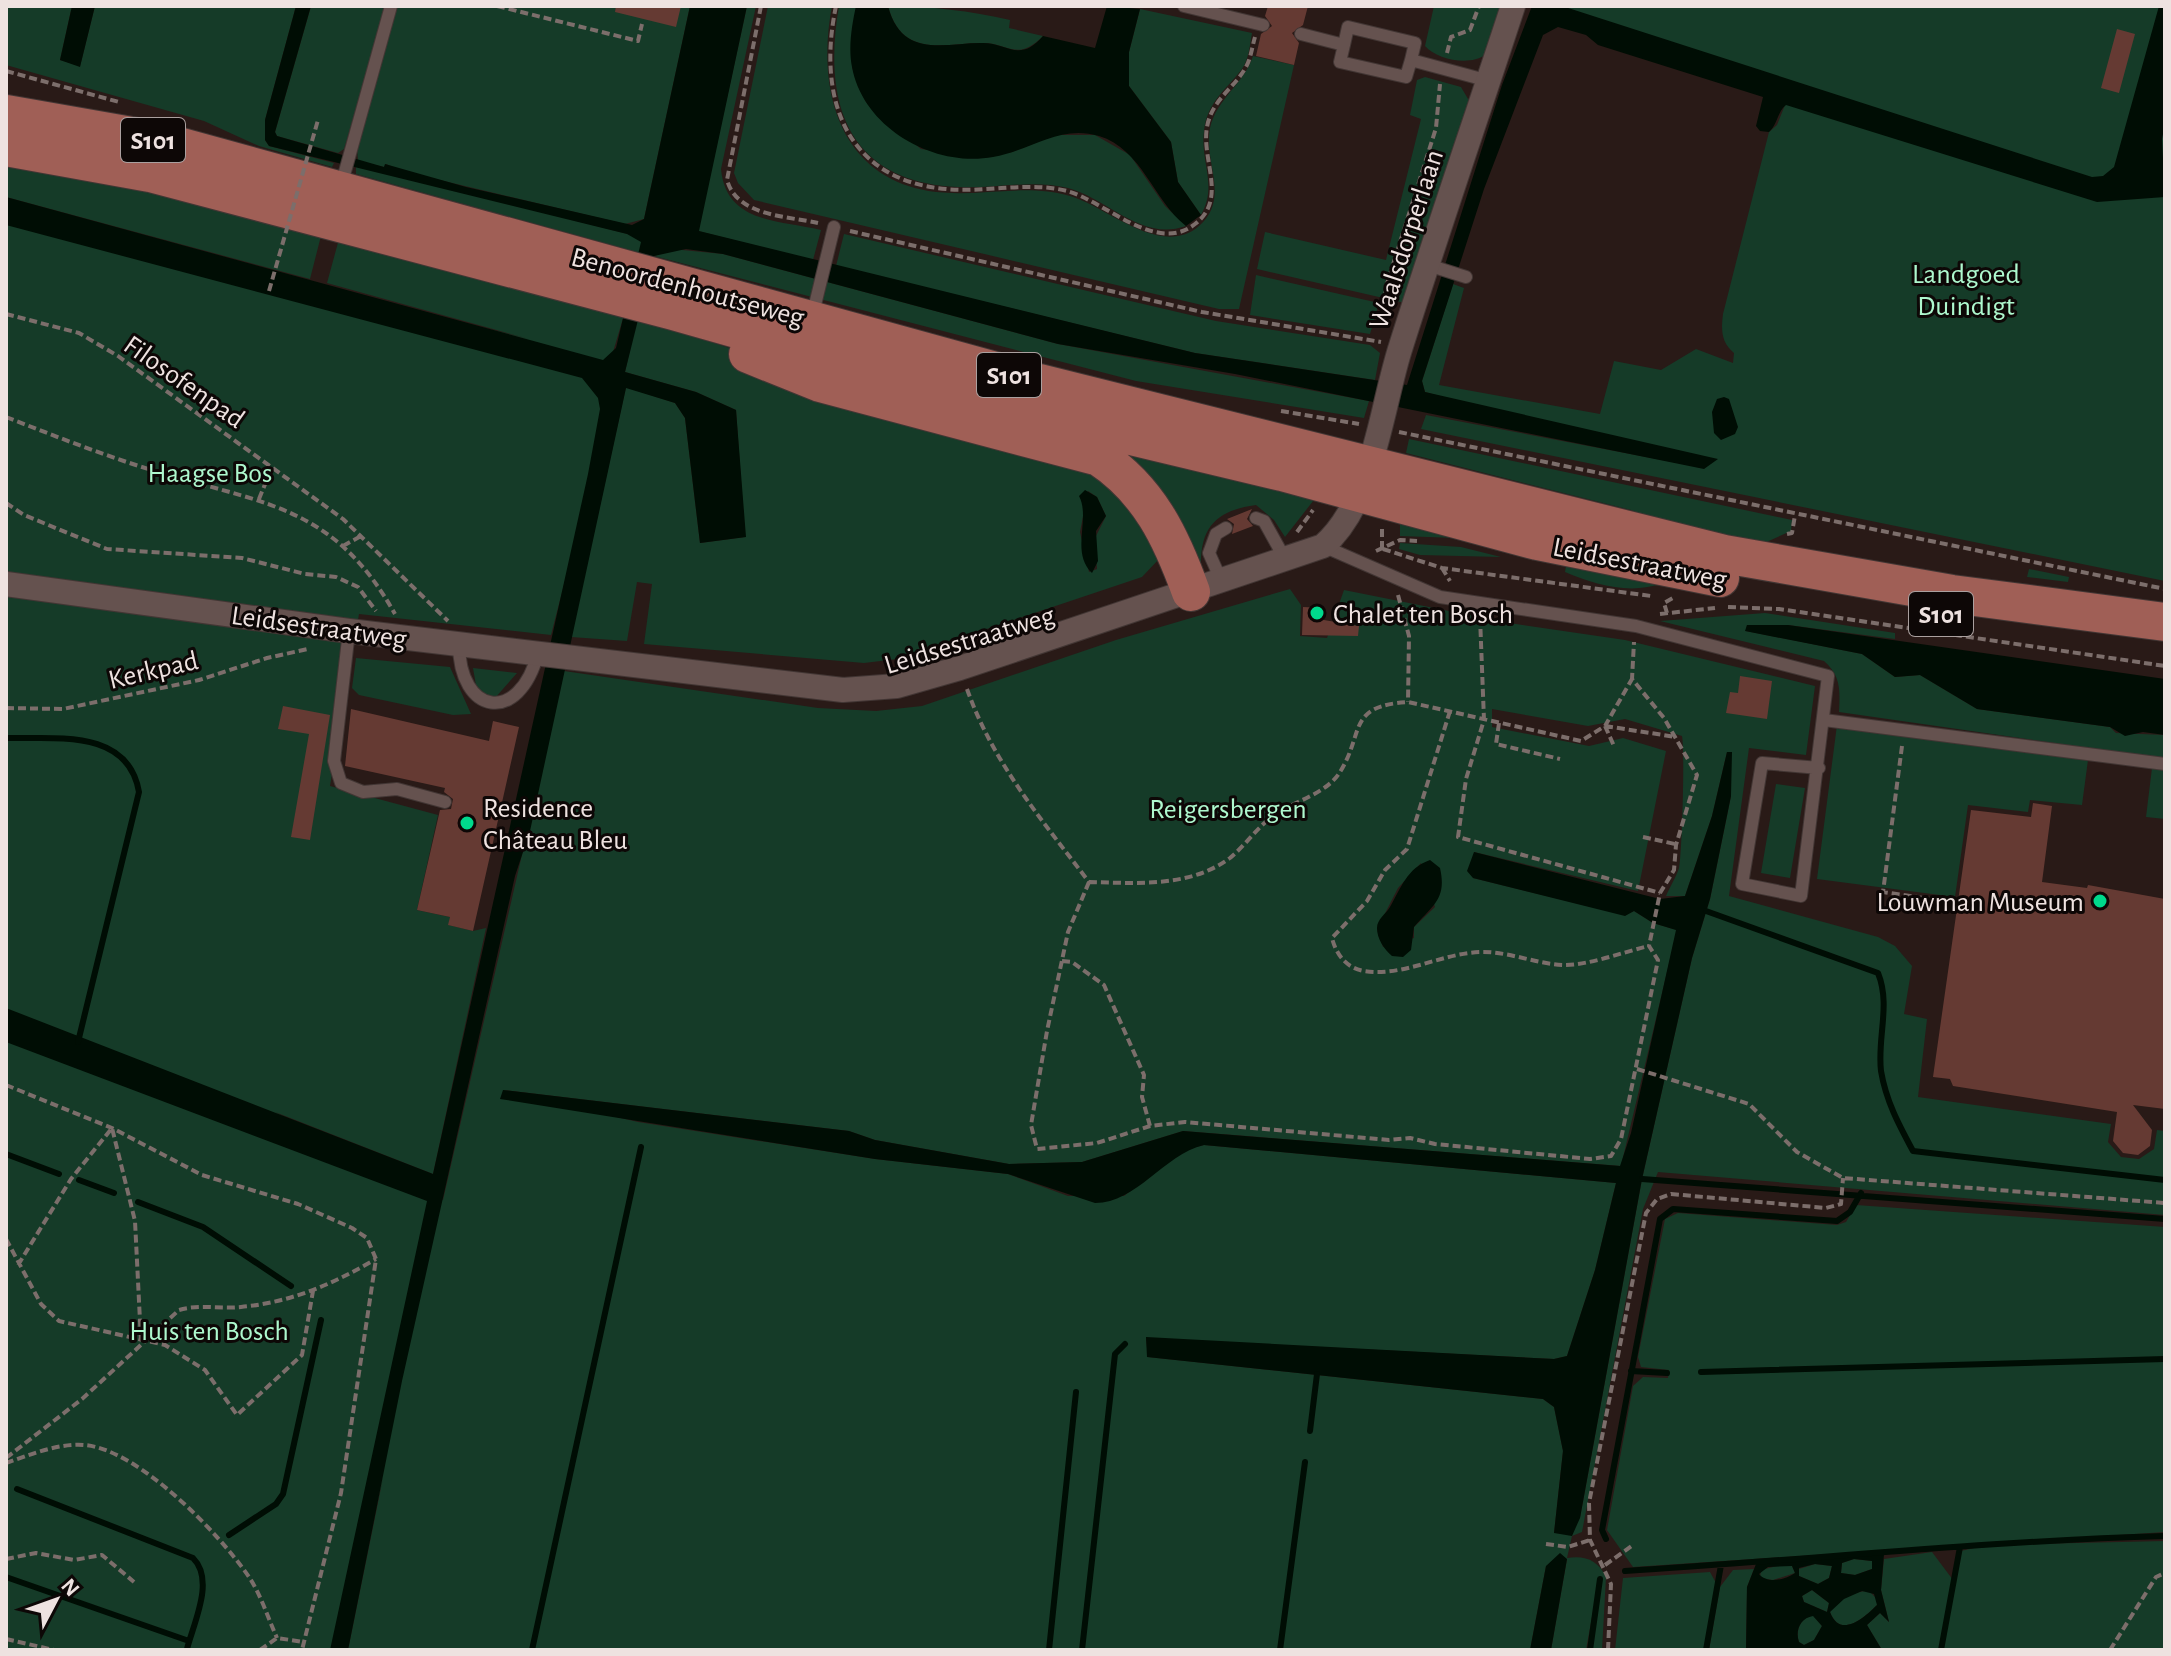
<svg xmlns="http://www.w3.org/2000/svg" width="2171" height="1656" font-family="'Alegreya Sans',sans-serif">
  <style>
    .green { fill: #153b28; fill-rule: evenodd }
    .water { fill: #000d04; fill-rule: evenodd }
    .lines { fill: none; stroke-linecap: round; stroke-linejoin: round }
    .stream { stroke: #000d04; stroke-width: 6 }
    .building { fill: #653a33 }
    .lane-casing { stroke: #423634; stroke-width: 14 }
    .street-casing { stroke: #423634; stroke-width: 26 }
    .primary-casing { stroke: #423634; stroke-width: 40 }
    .path { stroke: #7c6e6b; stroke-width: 4; stroke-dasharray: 8 4; stroke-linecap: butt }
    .lane { stroke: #65524f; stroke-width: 12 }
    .street { stroke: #65524f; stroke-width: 24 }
    .primary { stroke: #a05f56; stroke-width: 38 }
    .path-bridge { stroke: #7c6e6b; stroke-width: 4; stroke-dasharray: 8 4; stroke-linecap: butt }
    .poi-dot { fill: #00d98c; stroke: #0d0706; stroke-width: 3 }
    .labels { text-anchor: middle; stroke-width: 6; stroke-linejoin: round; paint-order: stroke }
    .shield { fill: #0d0706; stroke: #aaa09f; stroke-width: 2 }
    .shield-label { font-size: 26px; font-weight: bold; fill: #eee2e0 }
    .street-label { font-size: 28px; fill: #eee2e0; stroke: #0d0706 }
    .park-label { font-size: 28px; fill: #aef8ce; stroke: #0d0706 }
    .poi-label { font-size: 28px; fill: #eee2e0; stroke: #0d0706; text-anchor: start }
  </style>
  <rect width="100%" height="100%" fill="#291a17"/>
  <path class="green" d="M6 6H72L60 60 80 66 95 6H296L265 120V140L269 146 334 163 332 167 259 146 204 121 6 65Z
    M311 6H386L344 149 338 153 277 136 275 132Z
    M394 6H690L644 219 625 224 402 171 386 164 384 167 358 161 357 148Z
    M747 6H756L721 169C726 223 778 220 821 230L813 260 698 231Z
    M768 6H832C816 90 839 180 936 192 981 197 1026 183 1070 196 1106 206 1161 259 1199 226 1231 198 1203 162 1210 128 1217 98 1244 84 1253 56L1294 65 1239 309H1219L754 200 738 183 734 173Z
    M839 6H856L852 67 858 86 866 102 921 149 983 158 1012 152 1055 135H1095L1130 155 1165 206 1186 226C1141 242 1109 199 1068 188 1031 179 995 189 958 187 848 182 822 104 839 6Z
    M888 6C931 6 970 11 1010 20L1009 28 1043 36C1016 63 1009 42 981 43 944 43 902 59 888 6Z
    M1434 6H1501L1485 55C1470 66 1437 60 1425 46Z
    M1537 6H2165V581L1421 429 1426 415 1704 468 1425 392 1422 381 1453 284 1464 288 1439 385 1600 414 1614 361 1661 370 1696 349 1733 363 1734 353C1721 343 1721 329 1723 314L1769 132 1777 125 1785 105Z
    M1140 9 1252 33C1250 44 1249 59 1242 69 1226 90 1207 102 1204 131 1200 162 1218 185 1201 215L1178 182 1171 142 1129 86V52Z
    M1425 77 1461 87 1471 104 1463 119 1405 303 1257 269 1265 232 1386 260 1421 119 1410 115 1417 80Z
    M6 160 60 167 322 232 310 279 6 197Z
    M356 165 628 234 641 239V253L356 174Z
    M6 211 529 339 327 283 339 239 624 315 613 352 621 363 551 635 359 614 330 786 438 815 417 910 450 917 449 925 473 931 486 928 433 1174 275 1112 443 1200 564 671 818 708 876 711 922 706 1116 640 1290 589 1301 605 1300 636 1327 638 1344 590 1509 623 1625 640 1815 686 1806 755 1749 748 1729 896 1878 937 1895 946 1912 966 1904 1014 1927 1019 1918 1097 2111 1124 2108 1142 2121 1157 2139 1159 2154 1149 2157 1130 2165 1131V1215L1658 1172 1643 1209 1582 1532 1572 1536 1567 1558C1585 1555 1598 1560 1606 1577L1602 1650H1592L1602 1579 1599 1578 1586 1650H1551L1567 1559 1546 1566 1530 1650H348L383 1478 342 1650H6ZM1492 709 1588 726 1625 719 1682 736C1685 749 1682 855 1679 868 1676 877 1670 887 1666 896H1685L1712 816 1727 752 1731 796 1710 899 1692 958 1642 1179 1580 1518 1554 1533 1563 1451 1554 1407 1543 1399 1148 1357 1146 1338 1554 1359 1567 1356 1595 1270 1616 1183 1204 1145 1183 1150 1124 1196H1068L1008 1174 875 1159 638 1122 503 1090 849 1131 875 1140 1009 1164 1082 1162 1183 1131 1621 1166 1677 930 1653 923 1634 911 1625 915 1473 878 1474 852 1638 891 1666 751 1623 738 1589 746 1492 727ZM1421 863 1435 907 1414 927V938L1383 947 1377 929 1398 888Z
    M844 234 1216 321 1370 345 1380 353 1375 380 1195 353 836 266Z
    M672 249 723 254 1058 344 1369 401 1364 418 1136 381 654 256Z
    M1256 275 1379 303 1370 334 1250 315Z
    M637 318 1056 454 1128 496 1159 559 1142 577 897 659 864 663 644 644 652 584 637 582 627 641 571 637 626 387 675 403 685 418 700 543 745 537 736 410 696 392 625 372ZM1088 491 1097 497 1106 516 1095 538 1097 569 1089 572 1080 532Z
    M1078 438 1317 496 1285 537 1274 520 1256 505C1219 510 1201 525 1201 563H1196Z
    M1409 439 1792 520 1791 531 1753 548 1694 533 1631 510 1406 453Z
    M1400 517 1456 538 1400 536Z
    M1400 543 1461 547 1501 557 1420 555 1399 549Z
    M1567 560 1663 583C1631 595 1595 585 1565 572Z
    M2029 569 2069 577 2068 582 2027 577Z
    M1765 613 1895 633V639L1788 625H1747L1746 631 1862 654 1895 677 1920 675 1977 709 2110 727 2116 733 2165 735V759L1839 712C1840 690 1841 676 1824 661L1660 621Z
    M356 658 450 667 471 714 453 715 359 695 352 688Z
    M473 668 517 673 495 698 477 691Z
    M1837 725 2088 760 2082 805 2030 800 2028 812 1968 805 1955 897 1817 879Z
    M2152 768 2165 770V819L2146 817Z
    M1776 784 1805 788 1790 878 1761 873Z
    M1856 1205 2165 1227V1532L1633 1567 1607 1530 1633 1386 1643 1377 1668 1378 1669 1370 1641 1367 1638 1357 1665 1219 1678 1213 1837 1225 1846 1222Z
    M2165 1541V1650H1942L1961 1551 1987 1545Z
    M1932 1552 1953 1580 1940 1650H1882L1867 1625 1880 1613 1889 1622 1881 1590 1884 1559Z
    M1854 1559 1872 1561V1569L1855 1575 1841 1573 1842 1563Z
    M1815 1564 1832 1566 1829 1578 1818 1584 1799 1576V1569Z
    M1777 1566H1792L1795 1573 1773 1580 1760 1578 1761 1570Z
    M1754 1569 1747 1587 1746 1650H1709L1720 1587 1733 1570Z
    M1710 1572 1716 1583 1704 1650H1615L1623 1578Z
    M1812 1590 1829 1603 1827 1612 1804 1602 1802 1596Z
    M1869 1591 1877 1599V1605C1864 1618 1840 1639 1830 1612 1838 1599 1854 1591 1869 1591Z
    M1813 1615 1822 1626 1814 1640 1804 1645 1799 1642C1795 1631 1800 1618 1813 1615Z"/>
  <path class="water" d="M72 6H95L80 67 60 60Z
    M296 6H311L275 132 277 136 384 167 385 164 466 187 632 225 644 219 690 6H747L699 231 1195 353 1407 385 1502 85 1532 6H1562L2092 177 2103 176 2114 167 2159 6H2165V124L2162 139 2165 197 2097 202 1786 105C1777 112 1778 124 1769 132L1760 131 1756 126 1763 97 1598 45 1586 35 1558 27 1543 35 1484 189 1422 381 1425 392 1718 459 1704 469 1235 374 1058 344 723 254 686 249 654 256 625 372 696 392 736 410 746 537 700 543 685 418 675 403 626 388 530 831 515 876 402 1381 348 1650H330L427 1201 6 1042V1008L433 1174 588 474 600 409 598 398 582 378 6 225V197L603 360 616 348 641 242 627 234 269 146 265 140V120Z
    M856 6H888C902 59 944 43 981 43 1007 42 1019 64 1043 36L1095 48 1107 6 1140 9 1129 52V86L1171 142 1178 182 1201 215 1186 226C1153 200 1142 149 1099 136 1059 124 1030 151 993 157 934 168 863 128 852 67 848 48 852 24 856 6Z
    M1724 397 1729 399 1738 427 1735 434 1721 440 1714 433 1712 412 1717 399Z
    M1085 490 1097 497 1106 516 1096 531 1098 561 1092 573C1070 552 1091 519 1079 496Z
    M1747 625H1788L2165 679V735L2143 732 2125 736 2110 727 1977 709 1920 675 1895 677 1862 654 1745 631Z
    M1727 752H1732L1731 796 1710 899 1692 958 1642 1179 1580 1518 1572 1536 1554 1533 1563 1451 1554 1407 1543 1399 1147 1357 1146 1337 1554 1359 1567 1356 1595 1270 1616 1183 1204 1145C1163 1155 1137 1203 1095 1203L1008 1174 875 1159 500 1099 503 1090 849 1131 875 1140 1009 1164 1082 1162 1183 1131 1620 1166 1631 1133 1676 930 1653 923 1634 911 1625 916 1473 878 1467 871 1474 852 1660 899 1685 896 1712 816Z
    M1430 860 1440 868C1447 899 1433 905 1414 927L1411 950 1403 957 1392 956C1384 949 1377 939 1377 928 1377 919 1386 914 1390 907 1401 888 1407 868 1430 860Z
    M1560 1553 1567 1559 1551 1650H1530L1546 1566Z
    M1884 1554 1881 1590 1889 1622 1880 1613 1867 1625 1882 1650H1746L1747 1587 1756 1564ZM1854 1559 1872 1561V1569L1855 1575 1841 1573 1842 1563ZM1815 1564 1832 1566 1829 1578 1818 1584 1799 1576V1568ZM1792 1566 1795 1573C1785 1580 1767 1584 1759 1574L1768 1567ZM1812 1590 1829 1603 1827 1612 1804 1602 1802 1596ZM1862 1591 1874 1594 1877 1605C1864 1618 1840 1639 1830 1612L1844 1599ZM1813 1616 1822 1626 1814 1640 1804 1645 1799 1642C1795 1631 1800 1618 1813 1616Z"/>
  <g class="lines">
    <path class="stream" d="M6 738C56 739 128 728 139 792L78 1042
      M1706 911 1878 973C1891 1005 1877 1038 1881 1071 1886 1101 1899 1125 1913 1151L2165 1180
      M6 1154 59 1174
      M1642 1179 2165 1219
      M79 1180 114 1193
      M138 1202 203 1227 291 1286
      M1631 1371 1667 1373
      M1701 1372 2165 1359
      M1310 1431 1317 1374
      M17 1489 193 1558C215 1580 194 1622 187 1649
      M229 1535 276 1504 283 1494 321 1320
      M1606 1539 1602 1530 1660 1219 1673 1209 1837 1221 1850 1212 1861 1193
      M1625 1571C1805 1560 1985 1541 2165 1536
      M6 1577 189 1641
      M532 1650 641 1147
      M1049 1650 1076 1392
      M1082 1650 1115 1354 1125 1344
      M1280 1650 1305 1462
      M1590 1650 1600 1579
      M1706 1650 1721 1565
      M1941 1650 1960 1547"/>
  </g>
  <path class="building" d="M616 6H681L676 27 615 12Z
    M1268 6H1308L1303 25 1292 33 1299 43 1294 65 1256 56 1261 34 1272 26 1265 16Z
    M2117 29 2135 34 2119 93 2101 88Z
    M1252 509 1247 519 1253 526 1232 534 1234 524 1227 519Z
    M1303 607 1324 608V620L1359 626 1358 636 1302 635Z
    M1740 676 1772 681 1767 719 1726 713 1730 692 1738 693Z
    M283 706 330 715 310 840 291 837 309 734 278 729Z
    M351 709 489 741 493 721 519 727 473 931 448 925 450 917 417 910 440 810 451 809 453 799 444 792 445 788 345 766Z
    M2033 803 2052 806 2042 882 2087 888 2088 885 2165 899V1109L2133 1105 2152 1130 2150 1146 2138 1155 2123 1153 2113 1141 2117 1112 1953 1086 1950 1079 1933 1077 1971 810 2031 817Z"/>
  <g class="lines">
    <defs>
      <path id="lane" d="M1184 6 1263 25
        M1301 34 1344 45 1348 27 1415 43 1411 60 1489 81
        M1344 45 1340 62 1406 77 1411 60
        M341 186 391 6
        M1428 265 1466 277
        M812 317 834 227
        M1256 518 1264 521 1285 559
        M1323 546 1440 597 1636 626 1828 676 1801 896 1742 884 1762 763 1819 768
        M1222 582 1209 553 1216 534 1226 528
        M349 631 334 761 341 783 363 792 397 789 445 802
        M459 644C459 715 519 726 538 653
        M1824 720 2165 764"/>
      <path id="street" d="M6 584 349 631 843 690 897 686 960 668 1323 546C1374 502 1381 407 1401 346 1437 232 1476 119 1513 6"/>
      <path id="primary" d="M6 114 160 141 1039 383 1724 554 1952 594 2165 622
        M6 147 150 173 673 311 1035 413 1282 472 1537 541 1720 578
        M748 354 820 383 1099 457C1149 490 1171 537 1191 592"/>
    </defs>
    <use href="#lane" class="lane-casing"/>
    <use href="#street" class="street-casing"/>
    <use href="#primary" class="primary-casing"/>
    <path class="path" d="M497 6 638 41 642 24
      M761 6 727 180C737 216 786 216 818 223
      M836 6C817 96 844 180 946 189 986 193 1027 181 1067 191 1105 201 1156 255 1195 224 1228 199 1201 160 1207 127 1212 99 1234 89 1246 67 1251 58 1252 47 1255 37
      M1447 53 1451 37 1470 30 1479 6
      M6 71 119 102
      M850 231 1202 312 1381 342
      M6 314 79 333 118 356 343 519 448 621
      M1383 323 1386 287 1436 128 1440 84
      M1281 411 1359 424
      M6 417C60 438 113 459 168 475 273 505 337 511 395 614
      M1399 432 2165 589
      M259 499 272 467
      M6 503 24 515 107 549 242 558 305 574 336 577 358 587 376 611
      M1382 529V548
      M1297 532 1313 510
      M1787 534 1792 533 1795 515
      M343 546 361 536
      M1383 549 1442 568 1651 596
      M1376 551 1400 540 1417 541
      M1442 568 1450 581
      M1398 595 1409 636 1408 702
      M1728 607 1779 609 2165 666
      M1667 613 1664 603 1673 598
      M1660 614 1715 608
      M1480 617 1484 720 1466 779 1458 837 1660 893
      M967 689C993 763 1042 820 1089 882
      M6 708 63 709 199 680 267 658 308 649
      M1450 711 1407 849 1385 870 1367 901 1332 938C1336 954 1346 968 1364 971 1403 977 1440 954 1479 952 1508 951 1536 964 1564 965 1590 965 1623 952 1649 946
      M1499 723 1496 744 1560 759
      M1605 726 1676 737
      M1605 726 1614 746
      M1902 746 1883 892 1958 903
      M1643 837 1675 844
      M1089 882 1068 932 1047 1031 1031 1125 1037 1149 1097 1143 1150 1126 1185 1122 1389 1140 1410 1138 1435 1144 1590 1159 1611 1156 1621 1139 1658 960 1649 946 1660 893 1674 870 1676 845 1697 775 1664 718 1632 679 1634 642
      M1089 882C1137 883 1189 888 1230 858 1247 844 1260 823 1279 812 1298 800 1327 793 1340 772 1365 732 1346 706 1408 702L1581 741 1605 726 1632 679
      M1062 961 1072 962 1104 985 1144 1075 1142 1097 1150 1126
      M1637 1069 1749 1104 1797 1152 1843 1178 2165 1203
      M6 1085 112 1128 202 1175 298 1204 352 1228 367 1238 376 1259 341 1493 302 1650
      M6 1239 41 1304 59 1321 165 1345 205 1370 237 1415 302 1355 313 1291
      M18 1265 71 1179 112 1128 135 1221 141 1341
      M6 1458 82 1399 179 1310C199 1304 220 1309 241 1307 292 1302 333 1284 376 1259
      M6 1463C29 1455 58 1443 84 1445 138 1449 219 1533 249 1577 261 1595 268 1618 277 1638
      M1546 1544 1568 1547 1590 1540
      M6 1559 36 1553 74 1560 102 1555 134 1582
      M1605 1565 1633 1545
      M6 1639 54 1650
      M260 1650 277 1638 304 1642
      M1608 1650 1611 1584 1590 1540 1589 1503 1646 1213 1657 1199 1671 1194 1826 1208 1841 1204 1843 1178
      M2110 1650 2156 1577 2165 1573"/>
    <use href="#lane" class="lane"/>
    <use href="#street" class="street"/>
    <use href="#primary" class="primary"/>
    <path class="path-bridge" d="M269 291 318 120"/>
  </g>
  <g class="poi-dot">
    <circle cx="1317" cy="613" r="8"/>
    <circle cx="467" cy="823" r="8"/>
    <circle cx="2100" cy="901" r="8"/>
  </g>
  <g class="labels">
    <g class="shield">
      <rect x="121" y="118" width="64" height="44" rx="6"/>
      <rect x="977" y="353" width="64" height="44" rx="6"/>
      <rect x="1909" y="592" width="64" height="44" rx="6"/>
    </g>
    <g class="shield-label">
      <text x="153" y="149">S101</text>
      <text x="1009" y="384">S101</text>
      <text x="1941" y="623">S101</text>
    </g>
    <g class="street-label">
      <text transform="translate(1405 239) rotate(-72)" y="10">Waalsdorperlaan</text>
      <text transform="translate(688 286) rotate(15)" y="10">Benoordenhoutseweg</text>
      <text transform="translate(185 381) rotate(35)" y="10">Filosofenpad</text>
      <text transform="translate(1640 562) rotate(11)" y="10">Leidsestraatweg</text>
      <text transform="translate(319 626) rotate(8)" y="10">Leidsestraatweg</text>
      <text transform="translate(969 639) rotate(-17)" y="10">Leidsestraatweg</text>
      <text transform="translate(153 669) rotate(-13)" y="10">Kerkpad</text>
    </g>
    <g class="park-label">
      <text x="1966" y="283">Landgoed<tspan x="1966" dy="32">Duindigt</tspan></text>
      <text x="210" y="482">Haagse Bos</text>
      <text x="1228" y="818">Reigersbergen</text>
      <text x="209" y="1340">Huis ten Bosch</text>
    </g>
    <g class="poi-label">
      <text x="1333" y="623">Chalet ten Bosch</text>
      <text x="483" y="817">Residence<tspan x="483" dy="32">Château Bleu</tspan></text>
      <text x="2084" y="911" text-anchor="end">Louwman Museum</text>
    </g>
  </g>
  <rect width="2171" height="1656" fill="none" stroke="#eee2e0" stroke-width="16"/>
  <g transform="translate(56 1600) rotate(49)" stroke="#0d0706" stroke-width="6" paint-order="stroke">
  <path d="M0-6L14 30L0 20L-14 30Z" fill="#eee2e0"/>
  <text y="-12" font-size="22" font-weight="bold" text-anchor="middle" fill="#eee2e0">N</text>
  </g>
</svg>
